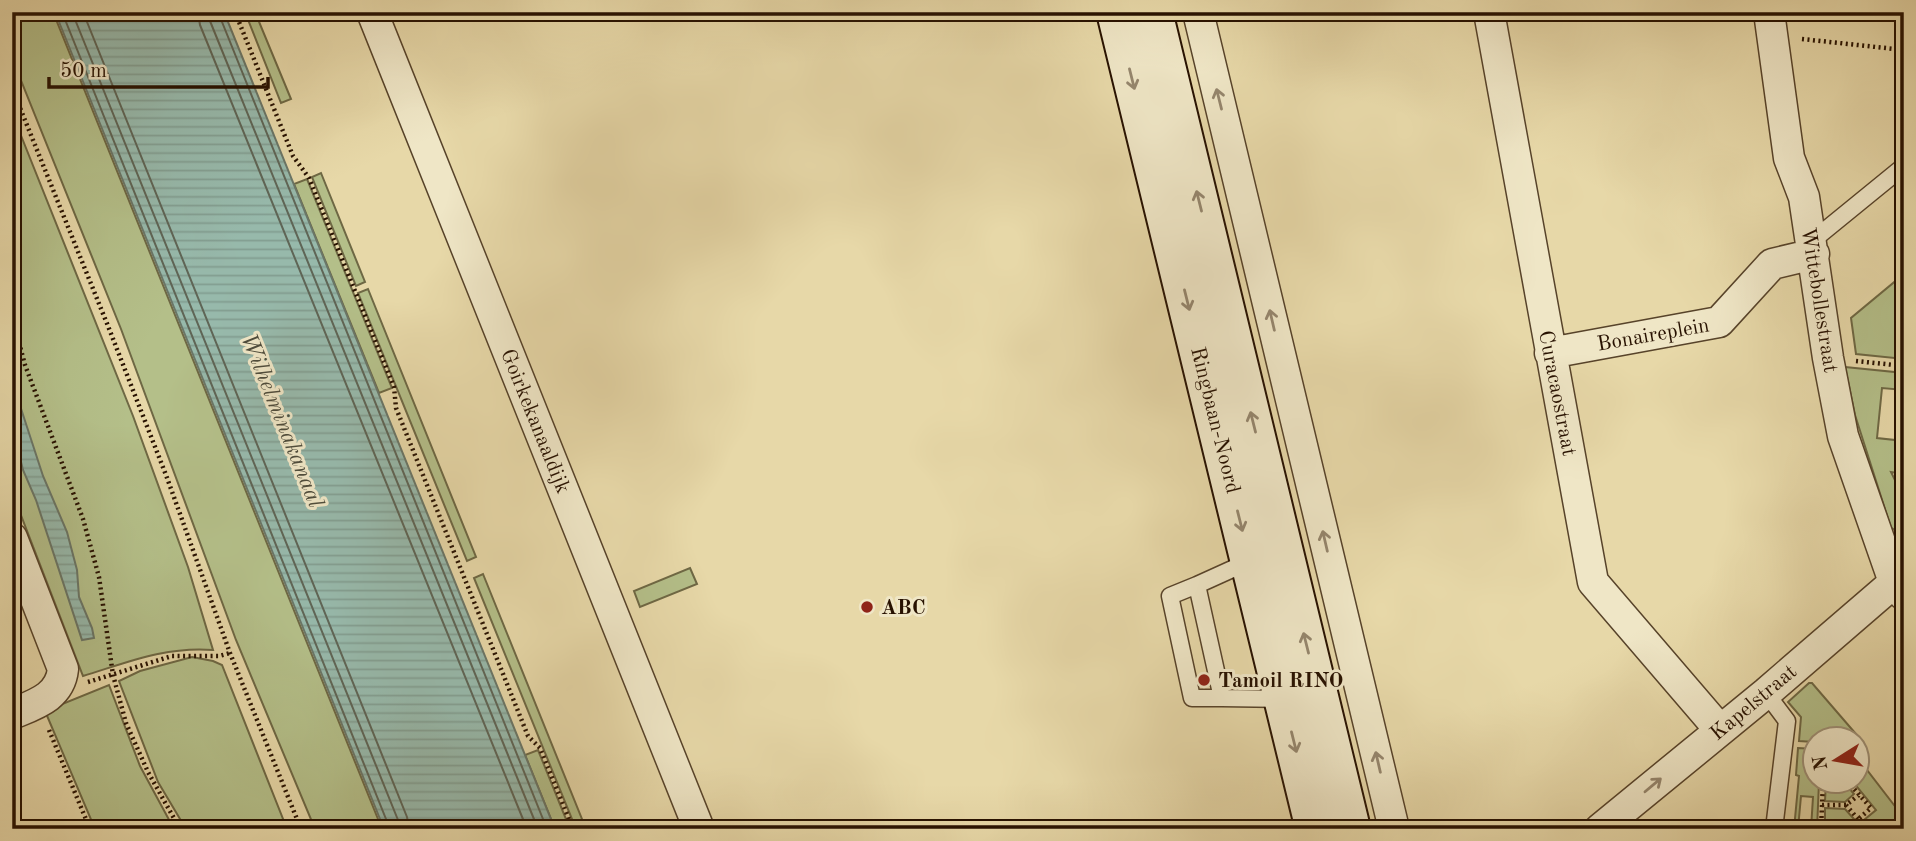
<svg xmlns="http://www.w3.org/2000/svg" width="1916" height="841" font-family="'Old Standard TT',serif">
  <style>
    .green { fill: #b4bf89; stroke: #6e6844; stroke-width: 2 }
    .water { fill: url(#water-rules); stroke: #6a7667; stroke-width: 2 }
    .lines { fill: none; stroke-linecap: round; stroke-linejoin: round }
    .shore { stroke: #5f6556; stroke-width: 2 }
    .lane-casing { stroke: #57432a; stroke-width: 19 }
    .street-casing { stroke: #57432a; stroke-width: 33 }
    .secondary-casing { stroke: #271100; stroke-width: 42 }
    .path { stroke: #271100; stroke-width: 4.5; stroke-dasharray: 2 3.5; stroke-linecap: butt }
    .lane { stroke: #efe6c6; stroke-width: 16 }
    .street { stroke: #efe6c6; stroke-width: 30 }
    .secondary { stroke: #efe6c6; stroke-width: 38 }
    .oneway { stroke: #95866d }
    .poi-dot { fill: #8f2418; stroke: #efe6c6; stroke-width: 2.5 }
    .labels { text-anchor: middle; stroke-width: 6; stroke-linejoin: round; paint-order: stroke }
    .street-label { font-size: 21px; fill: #271100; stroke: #efe6c6 }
    .poi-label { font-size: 21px; font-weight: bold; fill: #271100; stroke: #efe6c6; text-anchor: start }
    .water-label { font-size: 23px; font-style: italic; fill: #4e4c3c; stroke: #efe6c6 }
  </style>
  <defs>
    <pattern id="water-rules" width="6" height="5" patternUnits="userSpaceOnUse" patternTransform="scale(1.75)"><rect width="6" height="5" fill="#97b9ab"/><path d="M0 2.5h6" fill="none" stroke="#829e91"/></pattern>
  </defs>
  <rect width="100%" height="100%" fill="#e7d8a8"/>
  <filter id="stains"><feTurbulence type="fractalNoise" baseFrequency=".00286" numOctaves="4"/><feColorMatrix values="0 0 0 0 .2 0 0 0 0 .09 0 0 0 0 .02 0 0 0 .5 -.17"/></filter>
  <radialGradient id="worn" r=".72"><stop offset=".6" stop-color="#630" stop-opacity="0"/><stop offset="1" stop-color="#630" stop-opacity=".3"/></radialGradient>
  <path class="green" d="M12 12H53L382 829H315L236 640 121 329 12 58Z
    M245 12H255L291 99 281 103Z
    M12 113 133 416 188 567 213 650C166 646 126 663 83 676L12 492Z
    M321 173 365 282 356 286 312 177Z
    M307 179 392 388 379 393 294 184Z
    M1904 274V359L1856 354 1851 318Z
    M368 289 476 557 467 561 358 293Z
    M1845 367 1904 373V390L1882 388 1877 438 1904 441V474L1891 472 1898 486 1904 491V522L1895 530 1891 528 1855 415Z
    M690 568 697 584 640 607 634 591Z
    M483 574 586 829H576L474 578Z
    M192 657 213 661 222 665 287 829H186L158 782 119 681 140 671Z
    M1809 683H1812L1862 741 1857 746 1856 740H1814V742L1799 741 1801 717 1788 702Z
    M109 685 140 766 174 829H95L45 711Z
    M1798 748 1814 749V782H1819L1817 829H1811L1813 797 1801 796 1798 829H1794L1799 776 1796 775Z
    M538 750 570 829H555L525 755Z
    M1857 757 1904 818V829H1853L1876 810 1853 782H1856Z
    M1826 782H1844L1854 794 1845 802 1825 801Z
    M1825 808 1845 809 1854 819 1842 829H1825Z"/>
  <path class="water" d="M55 12H224L555 829H384Z
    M12 381 43 476 67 532 77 570 79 597 92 628 94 638 82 640 36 500 23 470 12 426Z"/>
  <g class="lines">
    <path class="shore" d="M62 12 390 829
      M72 12 398 820 399 829
      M83 12 407 817 409 829
      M198 12 200 25 527 829
      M209 12 210 21 538 829
      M218 12 547 829"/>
    <defs>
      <path id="lane" d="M1812 241 1904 166
        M1250 561 1197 585 1222 698 1283 699
        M1197 585 1170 596 1192 698H1222
        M1766 693 1787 721 1774 829"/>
      <path id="street" d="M372 12 699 829
        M1198 12 1394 829
        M1489 12 1593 582 1720 730
        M1769 12 1789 158 1804 197 1828 358 1843 436 1894 582 1904 595
        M1550 353 1719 322 1772 264 1814 254
        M12 538 63 669C60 697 36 704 12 714
        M1600 829 1766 693 1904 574"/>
      <path id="secondary" d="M1116 12 1315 829
        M1153 12 1351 829"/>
    </defs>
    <use href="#lane" class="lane-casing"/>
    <use href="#street" class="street-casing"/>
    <use href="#secondary" class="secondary-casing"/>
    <path class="path" d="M235 12 293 156 309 178 394 387 396 408 528 736 540 748 573 829
      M1802 39 1904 50
      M12 88 108 326 166 475 230 653 301 829
      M12 316 25 365 83 519 99 577 113 675 126 723 148 772 180 829
      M1856 361 1904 366
      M88 682 172 656H219L230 653
      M49 730 90 829
      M1822 805H1846L1859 795
      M1846 805 1858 819
      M1821 829 1823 782
      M1847 829 1871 808 1848 782"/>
    <use href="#lane" class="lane"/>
    <use href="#street" class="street"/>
    <use href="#secondary" class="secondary"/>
  </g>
  <defs><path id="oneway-shaft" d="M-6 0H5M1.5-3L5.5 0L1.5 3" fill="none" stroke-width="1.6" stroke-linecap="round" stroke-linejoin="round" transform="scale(1.75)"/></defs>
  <g class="oneway">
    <use href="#oneway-shaft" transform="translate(1132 79) rotate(76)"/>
    <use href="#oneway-shaft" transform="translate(1219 99) rotate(-104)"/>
    <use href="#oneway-shaft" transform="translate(1199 201) rotate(-104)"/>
    <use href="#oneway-shaft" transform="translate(1187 300) rotate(76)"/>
    <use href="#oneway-shaft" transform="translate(1272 320) rotate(-103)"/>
    <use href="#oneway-shaft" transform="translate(1253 422) rotate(-104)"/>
    <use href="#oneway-shaft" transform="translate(1240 521) rotate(76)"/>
    <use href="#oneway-shaft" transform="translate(1325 541) rotate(-103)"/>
    <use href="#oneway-shaft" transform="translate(1306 643) rotate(-104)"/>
    <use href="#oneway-shaft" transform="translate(1294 742) rotate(76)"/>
    <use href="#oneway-shaft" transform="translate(1378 762) rotate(-103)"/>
    <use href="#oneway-shaft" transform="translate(1653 785) rotate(-40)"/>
  </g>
  <g class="poi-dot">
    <circle cx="867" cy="607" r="7"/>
    <circle cx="1204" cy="680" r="7"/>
  </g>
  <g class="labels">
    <g class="street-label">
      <text transform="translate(1820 300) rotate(81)" y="7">Wittebollestraat</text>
      <text transform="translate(1653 334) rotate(-10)" y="7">Bonaireplein</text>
      <text transform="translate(1558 393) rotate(79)" y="7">Curacaostraat</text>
      <text transform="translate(1216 420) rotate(76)" y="7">Ringbaan-Noord</text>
      <text transform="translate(536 421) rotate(68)" y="7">Goirkekanaaldijk</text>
      <text transform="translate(1753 702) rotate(-40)" y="7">Kapelstraat</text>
    </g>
    <g class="poi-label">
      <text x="881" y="614">ABC</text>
      <text x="1218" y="687">Tamoil RINO</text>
    </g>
    <g class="water-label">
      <text transform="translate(283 420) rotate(68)" y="8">Wilhelminakanaal</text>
    </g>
  </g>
  <rect width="1916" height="841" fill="none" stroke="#e7d8a8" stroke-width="42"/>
  <rect x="14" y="14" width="1888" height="813" fill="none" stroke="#271100" stroke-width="3.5"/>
  <rect x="21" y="21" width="1874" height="799" fill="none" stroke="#271100" stroke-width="2"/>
  <g transform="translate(1836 760) rotate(259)"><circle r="33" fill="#efe6c6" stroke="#9f9177" stroke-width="2"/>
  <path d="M0-5L12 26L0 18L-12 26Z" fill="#8f2418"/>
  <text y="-10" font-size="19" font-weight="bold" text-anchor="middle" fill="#271100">N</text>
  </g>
  <path d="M49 77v10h219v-10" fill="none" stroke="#271100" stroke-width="3.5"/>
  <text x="60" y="77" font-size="21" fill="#271100" stroke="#efe6c6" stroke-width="5" paint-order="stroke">50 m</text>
  <rect width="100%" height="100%" filter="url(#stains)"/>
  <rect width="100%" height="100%" fill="url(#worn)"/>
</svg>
